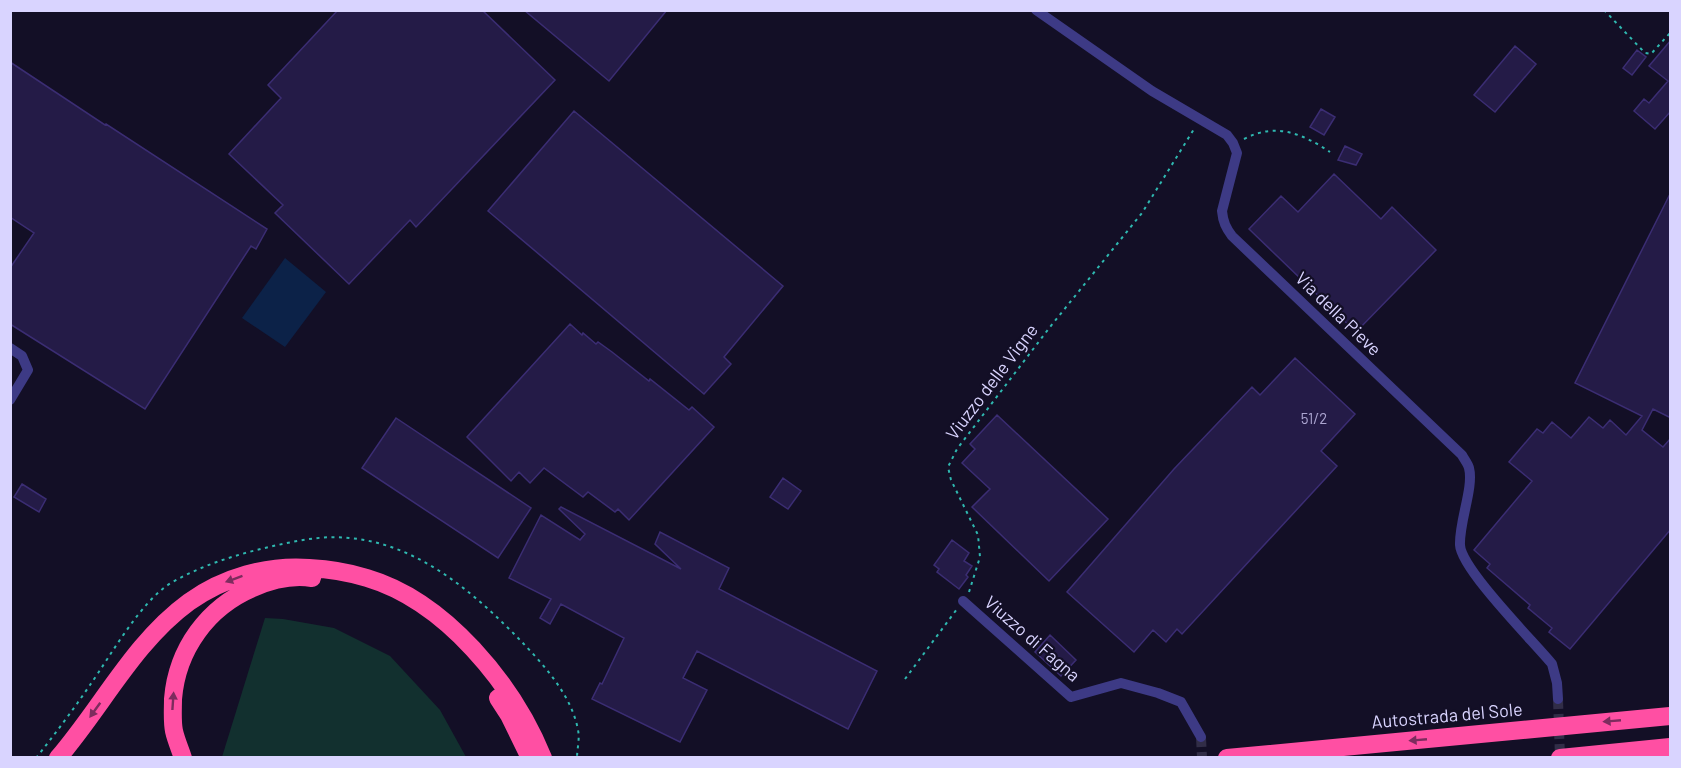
<svg xmlns="http://www.w3.org/2000/svg" width="1681" height="768" font-family="Barlow,sans-serif">
  <style>
    .green { fill: #12302f }
    .water { fill: #0c2248 }
    .building { fill: #241b47; stroke: #3b2d73; stroke-width: 1.5 }
    .lines { fill: none; stroke-linecap: round; stroke-linejoin: round }
    .minor-tunnel { stroke: #312d47; stroke-width: 10; stroke-dasharray: 10 5; stroke-linecap: butt }
    .path { stroke: #2fb8b0; stroke-width: 2; stroke-dasharray: 3 4.5; stroke-linecap: butt }
    .minor { stroke: #3d3a85; stroke-width: 10 }
    .motorway { stroke: #ff4fa3; stroke-width: 18 }
    .oneway { fill: #7d2c5e }
    .labels { text-anchor: middle; stroke-width: 4.5; stroke-linejoin: round; paint-order: stroke }
    .number-label { font-size: 15px; fill: #aca6d1 }
    .street-label { font-size: 18px; fill: #d9d4ff; stroke: #130f26 }
  </style>
  <rect width="100%" height="100%" fill="#130f26"/>
  <path class="green" d="M265 618 283 619 334 628 390 656 440 710 466 757H222Z"/>
  <path class="water" d="M285 258 326 292 285 347 242 318Z"/>
  <path class="building" d="M338 10H482L555 80 416 227 410 220 349 284 275 213 283 205 229 154 281 98 268 85Z
    M524 10H667L609 81Z
    M1671 40V111L1655 129 1634 111 1644 99 1649 103 1668 81 1649 66Z
    M1515 46 1536 64 1495 112 1474 95Z
    M1637 50 1646 57 1632 75 1623 68Z
    M10 62 105 125 106 124 267 229 256 249 251 246 145 409 10 324V268L34 233 10 217Z
    M1321 109 1335 117 1324 135 1310 127Z
    M574 111 783 286 724 357 731 364 704 394 488 211Z
    M1345 146 1362 154 1356 165 1338 160Z
    M1334 174 1381 219 1392 207 1436 250 1356 332 1249 229 1281 196 1298 212Z
    M1671 192V418L1653 409 1642 430 1663 447 1671 438V529L1570 649 1549 632 1552 628 1528 608 1530 605 1487 568 1490 564 1474 550 1532 481 1509 462 1537 429 1543 433 1552 422 1571 438 1589 417 1603 428 1610 420 1626 435 1642 416 1575 383Z
    M570 324 582 335 583 333 596 344 598 342 612 352 649 381 650 379 689 410 692 407 714 427 629 520 618 509 615 512 588 492 583 497 544 468 530 483 519 472 511 481 467 437Z
    M1295 358 1355 414 1321 451 1337 466 1182 634 1177 629 1166 642 1153 630 1134 652 1067 592 1174 469 1252 387 1260 395Z
    M997 415 1108 519 1049 581 972 507 990 489 962 463 975 449 970 444Z
    M396 418 531 508 498 558 362 468Z
    M783 478 801 491 788 509 770 497Z
    M22 484 46 499 39 512 14 497Z
    M561 507 681 569 655 544 660 532 729 568 719 589 877 671 848 729 697 651 683 678 707 690 680 742 592 699 600 683 602 684 624 638 561 604 550 624 540 618 551 599 509 578 541 515 580 540 585 534 559 509Z
    M952 540 969 553 964 561 972 566 966 575 968 577 959 589 937 572 939 569 934 565Z
    M1050 635 1076 660 1061 676 1035 652Z"/>
  <g class="lines">
    <path class="minor-tunnel" d="M1558 699 1560 758
      M1201 737 1202 758"/>
    <path class="path" d="M1604 10 1645 53 1651 54 1670 33
      M1244 139C1276 122 1303 134 1330 152
      M969 592 980 557 978 535 951 480 948 467 957 449 1050 327 1142 213 1194 129
      M905 679 957 609
      M36 758C55 734 73 710 90 685 111 655 141 601 171 583 202 565 235 555 269 547 295 541 322 535 349 538 419 544 474 593 520 640 544 665 572 696 578 730 580 739 577 749 577 758"/>
    <path class="minor" d="M1036 10 1152 91 1227 135 1233 143 1237 153 1222 211C1223 222 1226 228 1232 236L1462 455C1464 459 1468 464 1469 468 1474 487 1459 522 1460 545 1461 569 1534 642 1552 664L1557 683 1558 699
      M10 348 22 356 28 370 10 400
      M963 601 1071 697 1121 683 1158 693 1181 702 1201 737"/>
    <path class="motorway" d="M498 698 509 715 530 758
      M58 758C102 707 134 642 189 602 224 577 267 565 309 568 328 569 348 572 367 578 445 601 513 684 543 758
      M183 758C180 749 176 740 174 731 172 721 173 709 173 699 177 649 208 607 253 588 271 580 292 575 312 578
      M1227 758 1670 716
      M1560 758 1670 747"/>
  </g>
  <defs><path id="oneway-solid" d="M-6-.8H1V-3.2L6.5 0L1 3.2V.8H-6Z" transform="scale(1.5)"/></defs>
  <g class="oneway">
    <use href="#oneway-solid" transform="translate(234 579) rotate(160)"/>
    <use href="#oneway-solid" transform="translate(173 701) rotate(-86)"/>
    <use href="#oneway-solid" transform="translate(95 710) rotate(126)"/>
    <use href="#oneway-solid" transform="translate(1612 721) rotate(175)"/>
    <use href="#oneway-solid" transform="translate(1418 740) rotate(175)"/>
  </g>
  <g class="labels">
    <g class="number-label">
      <text x="1314" y="424">51/2</text>
    </g>
    <g class="street-label">
      <text transform="translate(1338 314) rotate(44)" y="6">Via della Pieve</text>
      <text transform="translate(992 382) rotate(-53)" y="6">Viuzzo delle Vigne</text>
      <text transform="translate(1032 639) rotate(41)" y="6">Viuzzo di Fagna</text>
      <text transform="translate(1447 716) rotate(-5)" y="6">Autostrada del Sole</text>
    </g>
  </g>
  <rect width="1681" height="768" fill="none" stroke="#d9d4ff" stroke-width="24"/>
</svg>
